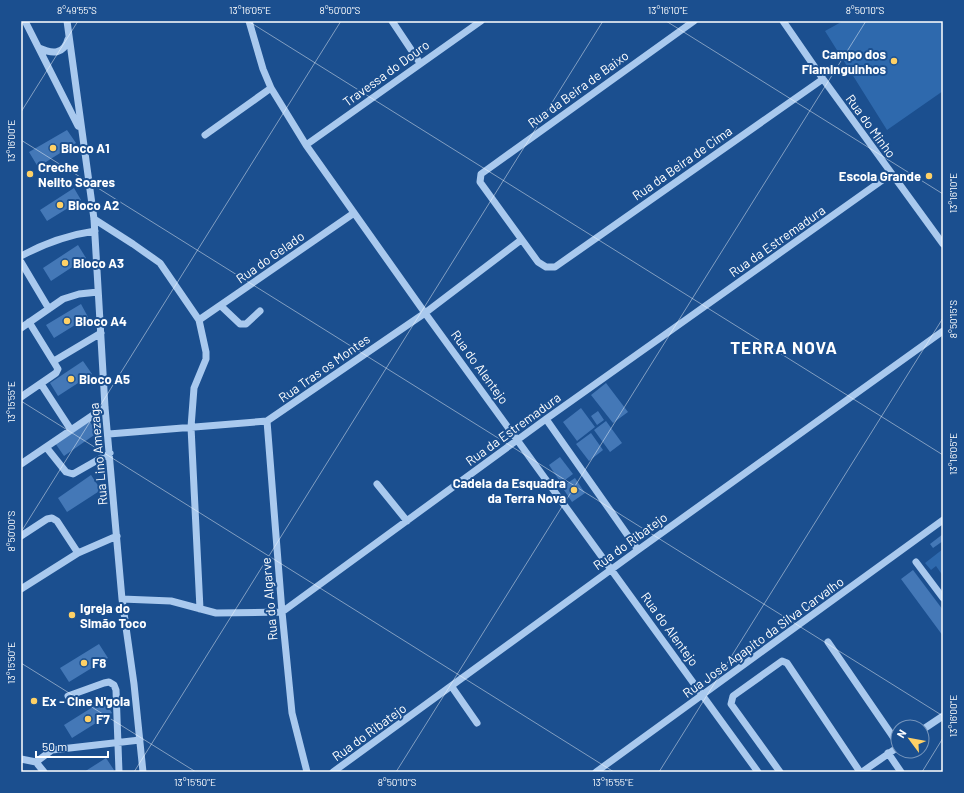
<svg xmlns="http://www.w3.org/2000/svg" width="964" height="793" font-family="Barlow,sans-serif">
  <style>
    .green { fill: #2e69ad }
    .building { fill: #4478b7 }
    .lines { fill: none; stroke-linecap: round; stroke-linejoin: round }
    .minor { stroke: #a9c9ee; stroke-width: 7 }
    .ticks { fill: none; stroke: #fff; stroke-width: 1; stroke-opacity: 0.45 }
    .poi-dot { fill: #ffd166; stroke: #1b4f8f; stroke-width: 1.5 }
    .labels { text-anchor: middle; stroke-width: 4; stroke-linejoin: round; paint-order: stroke }
    .poi-label { font-size: 13px; font-weight: bold; fill: #fff; stroke: #1b4f8f; text-anchor: start }
    .street-label { font-size: 13px; fill: #fff; stroke: #1b4f8f }
    .district-label { font-size: 17px; font-weight: bold; letter-spacing: 1px; fill: #fff; stroke: #1b4f8f }
    .neatline { fill: none; stroke: #fff; stroke-width: 1.5 }
    .ticks-label { font-size: 10px; text-anchor: middle; fill: #fff }
  </style>
  <rect width="100%" height="100%" fill="#1b4f8f"/>
  <path class="green" d="M843 21H943V91L887 130 825 31Z
    M943 549V576L936 566 931 570 925 563Z"/>
  <path class="building" d="M67 130 76 143 38 167 29 152Z
    M74 188 81 200 47 221 40 210Z
    M78 245 86 258 51 281 43 268Z
    M81 304 88 317 54 338 46 325Z
    M83 361 92 374 58 396 50 383Z
    M606 383 628 412 613 423 591 395Z
    M581 408 595 427 577 441 563 422Z
    M598 411 604 420 597 425 591 416Z
    M89 420 97 433 64 456 55 443Z
    M606 421 622 443 610 452 594 430Z
    M591 433 603 450 589 461 576 444Z
    M560 457 573 474 561 483 549 465Z
    M91 475 101 490 67 512 58 498Z
    M575 478 585 493 572 502 562 487Z
    M943 534V541L933 548 930 544Z
    M913 570 943 610V636L901 579Z
    M99 644 108 658 69 682 60 668Z
    M104 700 112 713 72 738 64 725Z
    M106 758 114 770 112 772H84Z"/>
  <g class="lines">
    <path class="minor" d="M25 21 78 126
      M67 21 94 219 105 407 122 599 134 684 143 772
      M249 21 263 69 271 88 306 145 425 313 758 772
      M392 21 420 63
      M694 21 481 174 480 182 538 262 546 267H555L823 79
      M783 21 823 79 943 244
      M39 48C52 54 64 55 68 39
      M205 135 271 88
      M306 145 481 21
      M94 219 133 244 160 263 199 320 206 352V359L194 388 191 427 200 609
      M21 256C45 243 67 235 95 231
      M21 262 49 309
      M221 306 240 324H246L260 311
      M199 320 354 213
      M21 328 63 299 79 294 98 292
      M54 361 101 333
      M41 384 71 430
      M21 397 56 373 58 369 29 322
      M546 419 638 550
      M267 421 282 612 292 713 307 772
      M109 434 267 421 425 313 521 240
      M46 447 66 472 73 474 110 453
      M21 464 105 407
      M377 484 407 521
      M21 536 47 519 52 518 57 521 78 553
      M916 562 943 598
      M21 589 78 553 117 536
      M122 599 171 601 216 613 282 612 546 419 891 174
      M828 642 898 744
      M452 687 477 723
      M68 696 104 683 109 682 114 685 116 690 119 772
      M922 730 943 716
      M888 753 901 772
      M21 759 36 762 44 772
      M36 762 52 750 140 740
      M333 772 638 550 943 331
      M596 772 943 520
      M780 772 731 704 733 696 782 661 787 663 860 772
      M862 772 898 747"/>
  </g>
  <path class="ticks" d="M248 21 943 455M666 21 943 194M21 112 78 21M21 140 943 716M21 401 614 772M21 532 341 21M21 663 196 772M134 772 603 21M396 772 866 21M659 772 943 318M922 772 943 738"/>
  <g class="poi-dot">
    <circle cx="894" cy="61" r="4"/>
    <circle cx="53" cy="148" r="4"/>
    <circle cx="30" cy="174" r="4"/>
    <circle cx="929" cy="176" r="4"/>
    <circle cx="60" cy="205" r="4"/>
    <circle cx="65" cy="263" r="4"/>
    <circle cx="67" cy="321" r="4"/>
    <circle cx="71" cy="379" r="4"/>
    <circle cx="574" cy="490" r="4"/>
    <circle cx="72" cy="615" r="4"/>
    <circle cx="84" cy="663" r="4"/>
    <circle cx="34" cy="701" r="4"/>
    <circle cx="88" cy="719" r="4"/>
  </g>
  <g class="labels">
    <g class="poi-label">
      <text x="886" y="59" text-anchor="end">Campo dos<tspan x="886" dy="15">Flaminguinhos</tspan></text>
      <text x="61" y="153">Bloco A1</text>
      <text x="38" y="172">Creche<tspan x="38" dy="15">Nelito Soares</tspan></text>
      <text x="921" y="181" text-anchor="end">Escola Grande</text>
      <text x="68" y="210">Bloco A2</text>
      <text x="73" y="268">Bloco A3</text>
      <text x="75" y="326">Bloco A4</text>
      <text x="79" y="384">Bloco A5</text>
      <text x="566" y="488" text-anchor="end">Cadeia da Esquadra<tspan x="566" dy="15">da Terra Nova</tspan></text>
      <text x="80" y="613">Igreja do<tspan x="80" dy="15">Simão Toco</tspan></text>
      <text x="92" y="668">F8</text>
      <text x="42" y="706">Ex - Cine N'gola</text>
      <text x="96" y="724">F7</text>
    </g>
    <g class="street-label">
      <text transform="translate(386 73) rotate(-36)" y="5">Travessa do Douro</text>
      <text transform="translate(578 89) rotate(-36)" y="5">Rua da Beira de Baixo</text>
      <text transform="translate(871 126) rotate(54)" y="5">Rua do Minho</text>
      <text transform="translate(682 163) rotate(-35)" y="5">Rua da Beira de Cima</text>
      <text transform="translate(777 241) rotate(-35)" y="5">Rua da Estremadura</text>
      <text transform="translate(270 257) rotate(-35)" y="5">Rua do Gelado</text>
      <text transform="translate(480 367) rotate(54)" y="5">Rua do Alentejo</text>
      <text transform="translate(324 368) rotate(-35)" y="5">Rua Tras os Montes</text>
      <text transform="translate(513 429) rotate(-36)" y="5">Rua da Estremadura</text>
      <text transform="translate(98 454) rotate(-95)" y="5">Rua Lino Amezaga</text>
      <text transform="translate(630 541) rotate(-36)" y="5">Rua do Ribatejo</text>
      <text transform="translate(269 599) rotate(-95)" y="5">Rua do Algarve</text>
      <text transform="translate(670 629) rotate(54)" y="5">Rua do Alentejo</text>
      <text transform="translate(763 637) rotate(-36)" y="5">Rua José Agapito da Silva Carvalho</text>
      <text transform="translate(369 732) rotate(-36)" y="5">Rua do Ribatejo</text>
    </g>
    <g class="district-label">
      <text x="784" y="354">TERRA NOVA</text>
    </g>
  </g>
  <rect width="964" height="793" fill="none" stroke="#1b4f8f" stroke-width="44"/>
  <g transform="translate(910 739) rotate(302)"><circle r="19" fill="#1b4f8f" stroke="#7695bc"/>
  <path d="M0-3L7 15L0 10L-7 15Z" fill="#ffd166"/>
  <text y="-6" font-size="11" font-weight="bold" text-anchor="middle" fill="#ffffff">N</text>
  </g>
  <path d="M36 751v6h72v-6" fill="none" stroke="#ffffff" stroke-width="2"/>
  <text x="42" y="751" font-size="12" fill="#ffffff" stroke="#1b4f8f" stroke-width="3" paint-order="stroke">50 m</text>
  <rect x="22" y="22" width="920" height="749" class="neatline"/>
  <g class="ticks-label">
    <text x="77" y="14">8°49'55"S</text>
    <text x="250" y="14">13°16'05"E</text>
    <text x="340" y="14">8°50'00"S</text>
    <text x="668" y="14">13°16'10"E</text>
    <text x="865" y="14">8°50'10"S</text>
    <text transform="translate(11 141) rotate(-90)" y="4">13°16'00"E</text>
    <text transform="translate(953 193) rotate(-90)" y="4">13°16'10"E</text>
    <text transform="translate(953 319) rotate(-90)" y="4">8°50'15"S</text>
    <text transform="translate(11 402) rotate(-90)" y="4">13°15'55"E</text>
    <text transform="translate(953 454) rotate(-90)" y="4">13°16'05"E</text>
    <text transform="translate(11 531) rotate(-90)" y="4">8°50'00"S</text>
    <text transform="translate(11 663) rotate(-90)" y="4">13°15'50"E</text>
    <text transform="translate(953 716) rotate(-90)" y="4">13°16'00"E</text>
    <text x="195" y="786">13°15'50"E</text>
    <text x="397" y="786">8°50'10"S</text>
    <text x="613" y="786">13°15'55"E</text>
  </g>
</svg>
